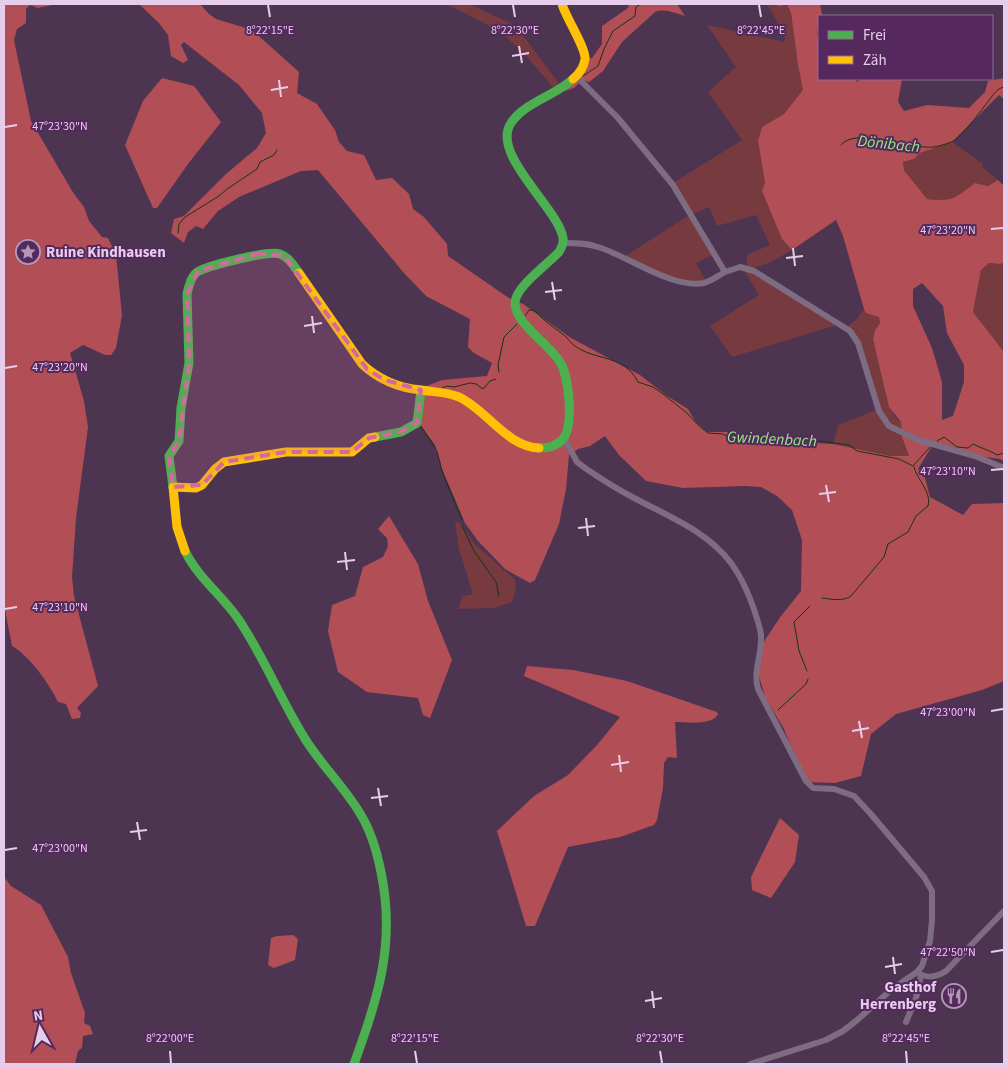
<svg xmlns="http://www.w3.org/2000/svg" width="1008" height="1068" font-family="'Source Sans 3',sans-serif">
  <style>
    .green { fill: #763a3f }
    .forest { fill: #b24e55; fill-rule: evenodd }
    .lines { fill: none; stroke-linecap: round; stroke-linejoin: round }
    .stream { stroke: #15370f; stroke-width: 1 }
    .street { stroke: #7e6c82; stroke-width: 6 }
    .fast { stroke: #4caf50; stroke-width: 9 }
    .slow { stroke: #ffc107; stroke-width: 9 }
    .marked { fill: #d3699c; fill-opacity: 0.2; stroke: #d3699c; stroke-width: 4; stroke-dasharray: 10 6; stroke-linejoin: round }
    .ticks { fill: none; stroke: #e7cdec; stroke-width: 2 }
    .labels { text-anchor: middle; stroke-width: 4; stroke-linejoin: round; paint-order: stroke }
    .poi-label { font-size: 15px; font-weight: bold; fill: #e7cdec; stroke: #55295e; text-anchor: start }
    .water-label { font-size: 16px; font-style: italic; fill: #8eed7d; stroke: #55295e }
    .ticks-label { font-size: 12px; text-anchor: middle; fill: #e7cdec; stroke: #55295e; stroke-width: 4; stroke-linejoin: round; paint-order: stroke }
  </style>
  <rect width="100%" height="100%" fill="#4d3552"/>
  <path class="green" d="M446 4H470L512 24 522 34 561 86 555 90C540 72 525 53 507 38 489 24 466 14 446 4Z
    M767 4H787L791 13 798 65 804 90 784 114 762 127 758 141 765 183 762 191 782 239 792 250 771 262 754 268 837 325 732 357 710 326 759 295 743 268 747 266V255L770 245 756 215 717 226 709 207 693 214 717 253 696 263 706 282 684 283 621 259 689 215 670 185 742 140 708 92 736 67 707 25 785 42 784 34Z
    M952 142 983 164 982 167 998 180 988 186 975 183C955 199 953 202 926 199L904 169 903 162 914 159 920 153Z
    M1004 262V352L973 312 981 270 989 263 1000 264Z
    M864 309 867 313 879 316 880 323 875 330 873 339 894 416 901 422 902 437 909 456H890L833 444 838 425 876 410 856 345 851 336 844 329 857 319Z
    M455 522H459L475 544 515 580 516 589 512 602 493 608 458 609 463 596 473 594 459 549Z"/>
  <path class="forest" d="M4 4H57L38 8 30 5 26 9V23L17 29 14 40 31 121 74 194 84 207 89 221 102 237 108 238 116 255 122 315 116 348 111 355H105L83 345 70 353 84 401 88 427 76 518 72 577 74 596 98 686 77 708 81 713 80 718 72 719 66 704 58 702C50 685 29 655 12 646L4 605Z
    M139 4H200L209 14 216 19 252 30 299 72 297 93 317 104 335 130 339 142 347 151 364 155 376 180 392 178 409 194 413 209 424 217 447 244 448 256 512 300 523 304 571 338 640 375 667 396 688 409 695 421 707 432H728L781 441 833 444 890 456H909L902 437 901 422 889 407 873 339 875 330 880 323 879 317 866 313 864 309 843 236 836 220 792 250 782 239 762 191 765 183 758 141 762 127 784 114 803 90 798 65 791 13 787 4 781 6 772 4H820L822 15 819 16 817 36 819 39V79H854L857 82 862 79H902L898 102 904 111 927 105 969 108 985 92 988 81 1004 78V99L999 95 952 142 920 153 914 159 903 162 904 170 927 199C953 202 955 198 975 183L988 186 998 180 1004 186V262L1000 264 989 263 981 270 973 312 1004 352V461L1000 459 978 456 932 446 918 469 924 474 930 497 963 515 972 504 1004 503V681L982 690 896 714 871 734 861 776 835 783 805 782 784 729 765 697 759 676 758 661 765 640 781 616 801 591 802 540 792 510 777 496 761 487 745 486 683 488 646 481 619 455 605 436 590 446 578 449 569 455 566 489 559 524 535 580 530 583 505 569 478 541 465 523 442 469 435 445 419 423 424 387 442 380 487 376 492 363 474 353 468 347 470 319 426 296 404 273 318 170 301 171 239 197 218 211 203 229 196 226 188 232 184 243 171 233 174 219 184 216 226 174 257 148 266 133 262 113 239 85 184 42 181 45 188 60 183 63 171 56 168 35 159 23ZM922 283 943 306 947 333 964 365V382L953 416 942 420V382L932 348 913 306V289Z
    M629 4H677L685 16C675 13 664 8 655 12L622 42 603 71 589 82 583 80 574 88 565 91 562 89 587 59 592 58 602 44V26L628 8Z
    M162 78 194 86 221 122 188 164 157 208H153L125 145 143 101Z
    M389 516 418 564 428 601 452 660 430 718 423 715 418 698 367 692 338 672 328 631 332 605 355 596 363 567 383 557 388 546 387 538 378 529Z
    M527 666 573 670 627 681 717 712 718 714C712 726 687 722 675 722L677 758 668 757 664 763 663 788 657 820 654 825 620 837 568 847 535 926H526L497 831 534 796 568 775 597 745 620 717 524 676Z
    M780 818 799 835 795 862 771 898 752 890 751 877Z
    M4 877 11 886 41 905 68 957 71 973 85 1013 84 1023 90 1026 93 1034 83 1036 82 1048 78 1051 75 1064H4Z
    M293 935 298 939 295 960 274 968 268 965 271 938 277 936Z"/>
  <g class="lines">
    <path class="stream" d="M583 76 598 66 604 49 613 31 635 16 636 7 641 4
      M841 145C855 126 913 150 934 147 940 146 950 143 955 140 964 134 983 108 990 99 995 93 996 89 1004 87
      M178 233 179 224 185 217 219 196 227 189 257 169 260 162 274 155 277 150
      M525 316 529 310H534C543 320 553 327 564 335 568 338 571 344 575 346 595 361 624 354 638 382L653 387 663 394 687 413 698 425 708 433 723 434 728 437 757 435 765 436 772 441 782 439 801 441 812 440 849 445 857 451 899 459 913 466 931 446
      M499 372 498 365 504 337 517 324
      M442 388 447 386 454 387 470 383 476 384 483 389 490 381 496 379
      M420 425 436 449
      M937 441 944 437 957 447 968 448 973 444C981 448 991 451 997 455L1004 453
      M437 451 442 471 462 520
      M462 526 474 551 496 582 499 596
      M822 598C832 599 842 602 851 596L884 557 888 544 908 532 916 516 928 506C932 492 917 480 914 467
      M807 671 799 651 794 622 810 606
      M778 710 806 684 808 679"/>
    <path class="street" d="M563 243C575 243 587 243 598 247 628 256 672 289 704 283 711 281 718 276 725 272L673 185 618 118 582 82 578 74
      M725 272 740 267 754 271 850 331 858 343 879 411 889 426 918 440 975 456 1004 468
      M564 438 577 462 585 468C601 479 617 489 634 498 668 516 707 531 731 563 745 582 754 607 760 629 765 650 752 669 758 689L806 781 813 788 834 789 854 796 870 813 924 877 932 891V920L930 941 922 966 917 972 892 989 856 1021 843 1031 826 1040 750 1064
      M917 972C926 979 937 977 946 971L1004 911
      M906 1022 916 998 921 975"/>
    <path class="fast" d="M375 437 401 432 417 423 421 390
      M539 448C547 448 557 446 563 439 574 426 569 376 560 362 550 345 514 322 515 303 515 287 548 264 559 252 562 247 564 243 563 238 559 209 490 154 511 123 525 102 555 96 573 79
      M173 487 169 456 179 441 181 408 189 363 187 294C189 286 191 275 199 271 211 265 269 250 280 254 289 257 294 266 299 273
      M185 551C198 578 223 596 239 620 265 659 282 703 307 742 324 768 346 789 361 815 372 833 377 852 381 872 396 944 378 997 354 1064"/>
    <path class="slow" d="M562 4C566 18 586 48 585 59 584 67 579 74 573 79
      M299 273 362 364C378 379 399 388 421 390 434 392 447 392 459 397 487 410 507 447 539 448
      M185 551 177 527 173 487 196 488 202 485 215 469 224 462 286 452H352L369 438 375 437"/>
  </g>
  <path class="marked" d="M256 254 284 255 367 369 385 380 421 390 417 423 401 432 369 438 352 452H286L224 462 202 485 173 487 169 456 179 441 189 363 187 294 198 271Z"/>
  <path class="ticks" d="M268 5 270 17M513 5 515 17M759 5 761 17M519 46 522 63M512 56 529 53M279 80 281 97M271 90 288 87M5 127 17 125M991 229 1003 228M793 248 795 266M786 258 803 256M552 282 555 300M545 292 562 290M312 316 314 333M304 326 322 323M5 368 17 366M991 470 1003 469M826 485 829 502M819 494 836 492M586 518 588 536M578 528 595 526M345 552 347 570M337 562 355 560M5 609 17 607M991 711 1003 709M859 721 862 738M852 731 869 728M619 755 621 772M611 765 629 762M378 788 381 806M371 798 388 796M137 822 140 840M130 832 147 830M5 850 17 848M991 952 1003 950M893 957 895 974M885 967 902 964M652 991 654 1008M645 1001 662 998M170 1051 171 1063M415 1051 417 1063M660 1051 662 1063M906 1051 907 1063"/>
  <defs>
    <symbol id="sight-ring" viewBox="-11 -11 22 22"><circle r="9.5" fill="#55295e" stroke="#b198b6" stroke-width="1.5"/><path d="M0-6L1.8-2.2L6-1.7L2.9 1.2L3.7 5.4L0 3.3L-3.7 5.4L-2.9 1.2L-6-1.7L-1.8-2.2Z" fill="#b198b6"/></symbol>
    <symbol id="restaurant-ring" viewBox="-11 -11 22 22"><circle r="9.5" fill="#55295e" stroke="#b198b6" stroke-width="1.5"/><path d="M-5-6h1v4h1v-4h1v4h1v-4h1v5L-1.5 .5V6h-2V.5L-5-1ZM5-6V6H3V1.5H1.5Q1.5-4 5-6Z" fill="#b198b6"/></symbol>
  </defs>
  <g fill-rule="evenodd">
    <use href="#sight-ring" x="14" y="238" width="28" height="28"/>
    <use href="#restaurant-ring" x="940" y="982" width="28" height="28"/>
  </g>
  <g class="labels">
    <g class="poi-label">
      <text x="46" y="257">Ruine Kindhausen</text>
      <text x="936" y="992" text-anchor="end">Gasthof<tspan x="936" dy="17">Herrenberg</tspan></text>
    </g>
    <g class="water-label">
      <text transform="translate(889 143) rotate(6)" y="6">Dönibach</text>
      <text transform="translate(772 438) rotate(3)" y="6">Gwindenbach</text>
    </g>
  </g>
  <g class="ticks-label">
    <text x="270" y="34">8°22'15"E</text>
    <text x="515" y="34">8°22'30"E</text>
    <text x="761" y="34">8°22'45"E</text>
    <text x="60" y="130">47°23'30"N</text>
    <text x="948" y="234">47°23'20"N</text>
    <text x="60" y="371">47°23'20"N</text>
    <text x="948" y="475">47°23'10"N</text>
    <text x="60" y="611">47°23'10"N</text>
    <text x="948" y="716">47°23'00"N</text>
    <text x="60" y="852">47°23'00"N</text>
    <text x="948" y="956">47°22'50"N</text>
    <text x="170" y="1042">8°22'00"E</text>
    <text x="415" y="1042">8°22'15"E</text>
    <text x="660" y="1042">8°22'30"E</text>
    <text x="906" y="1042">8°22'45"E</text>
  </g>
  <rect width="1008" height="1068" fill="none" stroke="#e7cdec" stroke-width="10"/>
  <rect x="818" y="15" width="175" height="65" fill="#55295e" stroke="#8f6b97"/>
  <rect x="828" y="31" width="25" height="8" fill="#4caf50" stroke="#8f6b97"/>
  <text x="863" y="40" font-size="15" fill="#e7cdec">Frei</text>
  <rect x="828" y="56" width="25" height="8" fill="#ffc107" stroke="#8f6b97"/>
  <text x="863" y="65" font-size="15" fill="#e7cdec">Zäh</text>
  <g transform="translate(40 1028) rotate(352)" stroke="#55295e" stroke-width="4" paint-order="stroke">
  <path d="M0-4L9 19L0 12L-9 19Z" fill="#e7cdec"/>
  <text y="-8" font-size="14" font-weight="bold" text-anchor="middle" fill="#e7cdec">N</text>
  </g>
</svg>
